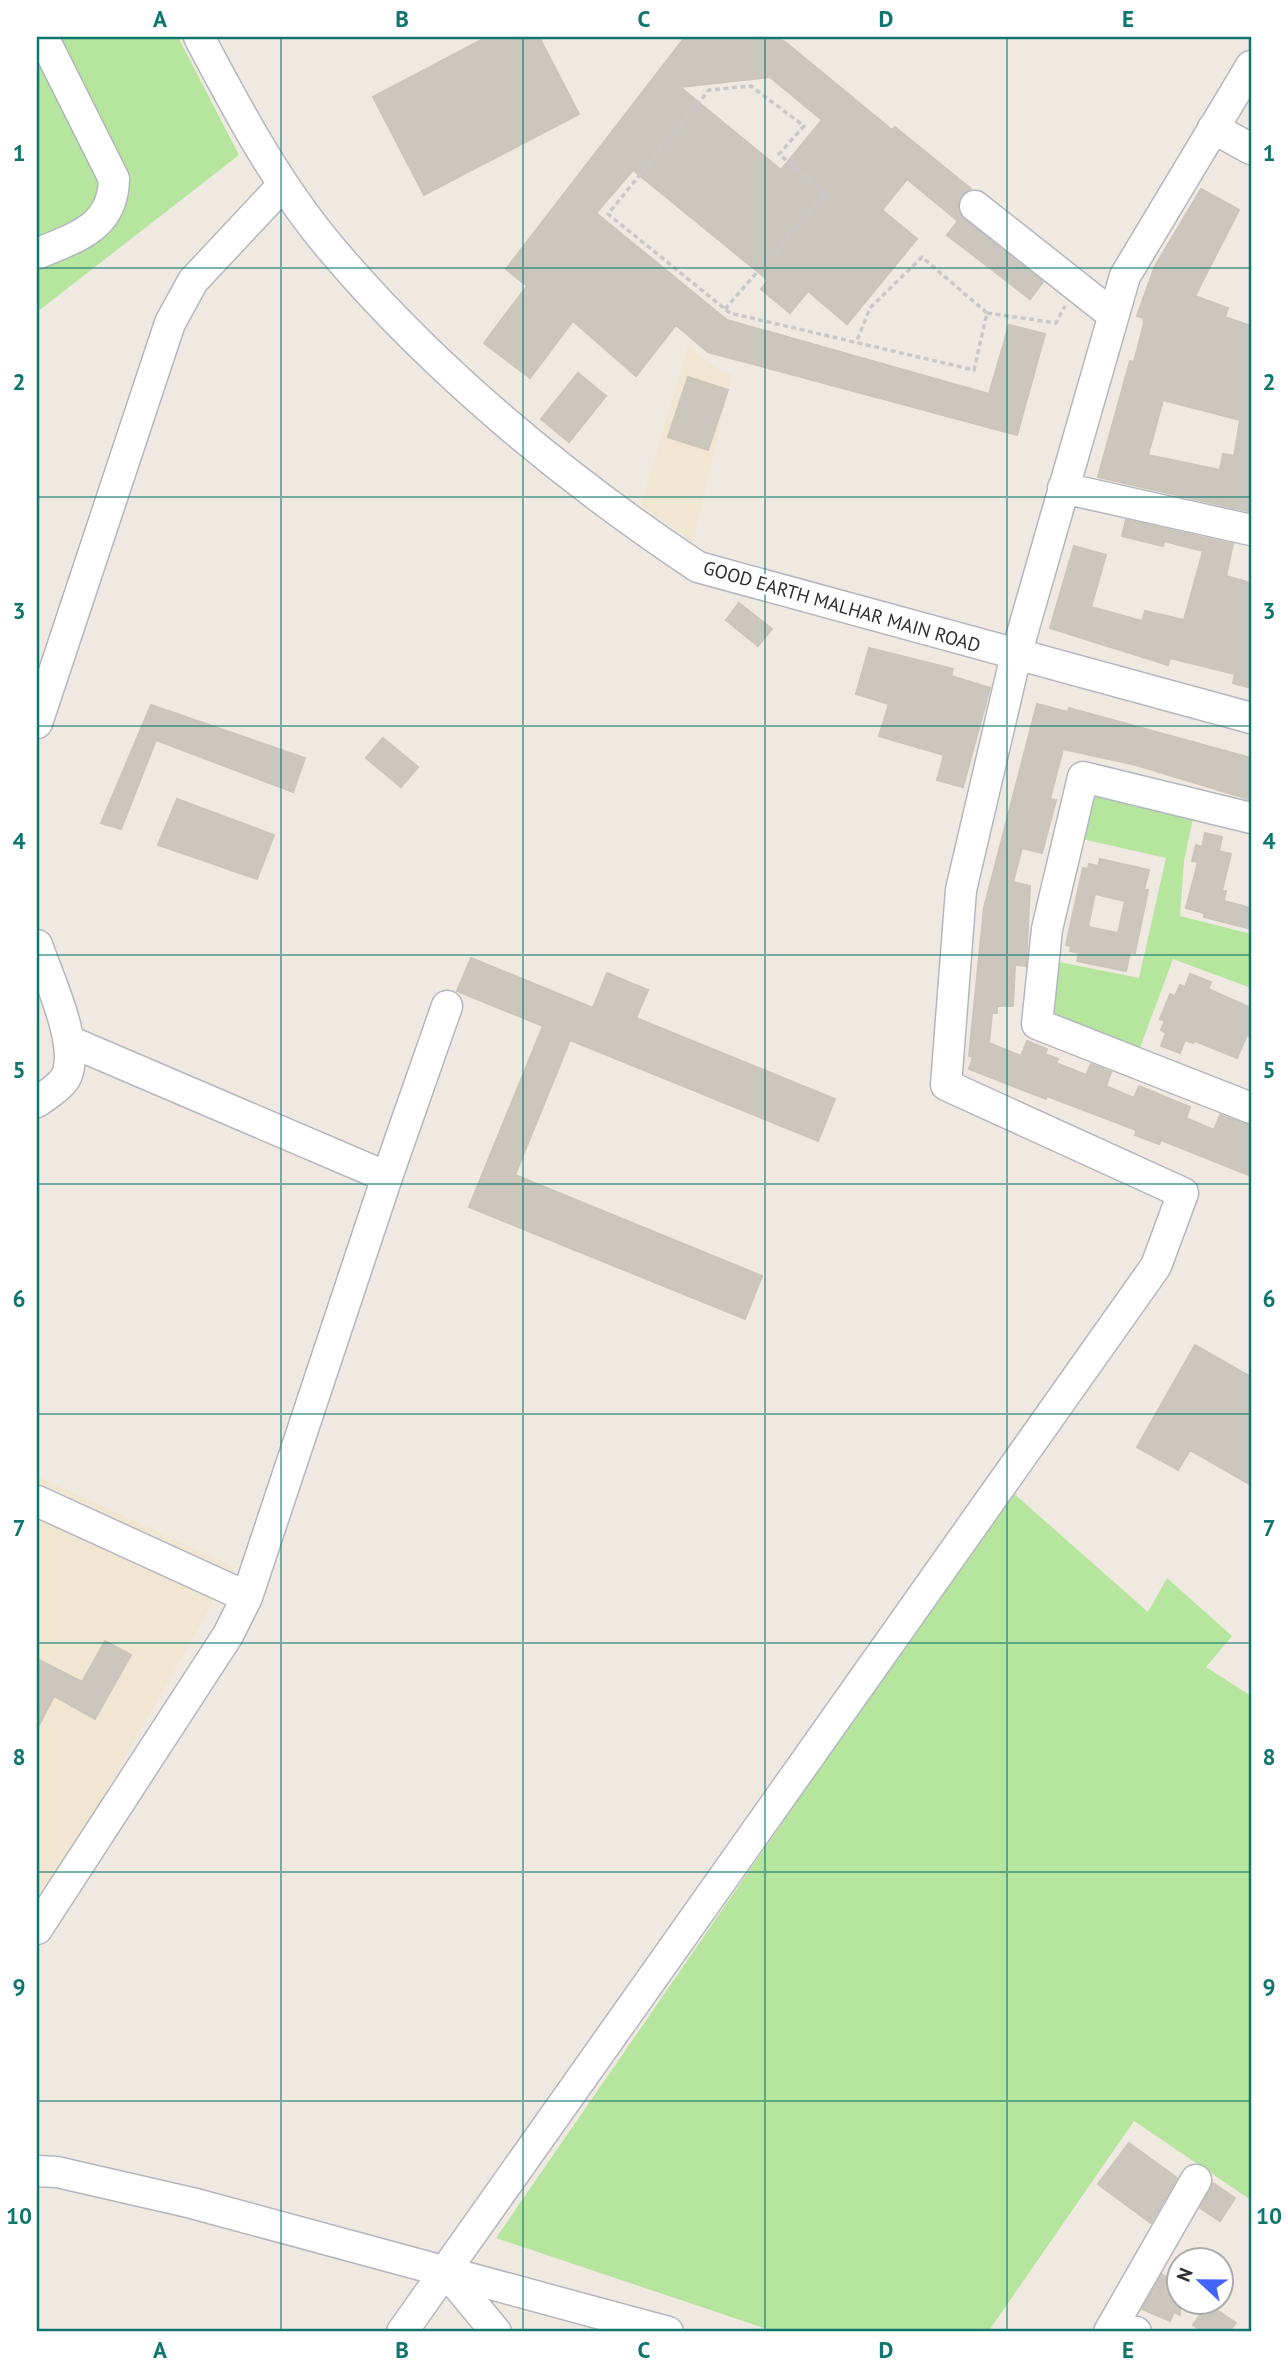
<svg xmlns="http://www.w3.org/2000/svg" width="1288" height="2369" font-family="'PT Sans',sans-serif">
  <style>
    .education { fill: #f0e6d1 }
    .green { fill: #b6e59e }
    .building { fill: #cbc7bf; stroke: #cbc5ba; stroke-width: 2; fill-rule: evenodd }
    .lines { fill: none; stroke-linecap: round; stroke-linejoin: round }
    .minor-casing { stroke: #b4b7c1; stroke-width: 33 }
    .path { stroke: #c9c9c9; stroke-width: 3.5; stroke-dasharray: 5 3.5; stroke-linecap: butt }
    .minor { stroke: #fff; stroke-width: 30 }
    .grid { fill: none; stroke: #0f766e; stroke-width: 2; stroke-opacity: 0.55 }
    .labels { text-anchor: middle; stroke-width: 6; stroke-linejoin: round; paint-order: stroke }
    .street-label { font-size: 19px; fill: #2e2e2e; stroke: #fff }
    .neatline { fill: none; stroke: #0f766e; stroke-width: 2.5 }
    .grid-label { font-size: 23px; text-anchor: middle; font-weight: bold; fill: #0f766e }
  </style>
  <rect width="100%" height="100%" fill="#efe9e1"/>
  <path class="education" d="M688 346 721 372 732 375 693 542 641 506Z
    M37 1476 233 1567 37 1912Z"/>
  <path class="green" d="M37 37H178L239 155 37 312Z
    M1089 786 1195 809 1184 861 1180 916 1251 934V988L1173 959 1137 1056 1046 1021 1054 961 1139 978 1166 858 1078 838Z
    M1011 1491 1148 1612 1167 1578 1232 1636 1206 1667 1251 1696V2200L1134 2121 988 2332H776L496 2238Z"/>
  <path class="building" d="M487 37H539L579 114 424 195 373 97Z
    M685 37H770L785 42 892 130 895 127 971 189 962 195 958 203 964 219 1043 282 1030 299 947 235 958 221 907 179 882 210 917 239 847 324 808 291 790 313 761 289 768 280 633 170 596 213 727 320 989 394 1009 325 1045 334 1017 435 708 352 676 325 636 376 573 321 530 378 484 343 527 286 506 269ZM770 77 822 120 781 170 680 87Z
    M1201 189 1239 210 1195 296 1228 308 1225 317 1251 326V512L1098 477 1130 361 1134 362 1144 323 1143 318 1137 316 1155 266ZM1163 400 1240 420 1234 456 1223 454 1220 470 1148 455Z
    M578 373 606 396 569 442 541 419Z
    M688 377 728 390 708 450 668 437Z
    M1126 520 1233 544 1226 576 1251 583V688L1233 683 1235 674 1170 658 1168 665 1050 628 1074 546 1106 555 1091 607 1142 621 1145 611 1184 620 1203 551 1164 541 1163 546 1122 536Z
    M739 603 772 629 758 646 726 620Z
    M869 648 953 669 951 676 990 688 963 787 937 780 944 755 879 736 889 704 856 694Z
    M1037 704 1068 712 1069 708 1251 758V800L1136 765 1063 749 1050 799 1056 800 1042 853 1022 848 1013 882 1030 886 1026 966 1015 965 1013 1006H997V1013H992L989 1043 1021 1056 1027 1041 1047 1049 1045 1054 1058 1059 1056 1063 1086 1075 1091 1064 1111 1072 1106 1086 1134 1098 1139 1086 1190 1107 1186 1118 1214 1130 1220 1115 1251 1126V1176L1161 1140 1159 1144 1135 1135 1136 1130 1047 1096 1046 1099 969 1069 973 1057 969 1056 984 908Z
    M151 705 305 758 293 792 156 740 121 829 101 823Z
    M383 738 418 767 401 787 366 758Z
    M177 799 274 835 257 879 158 845Z
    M1205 833 1222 837 1219 851 1231 854 1222 891H1226L1224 901 1251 908V929L1204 917V913L1186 908 1198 862 1192 861 1196 845 1202 847Z
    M1100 859 1149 870 1144 890H1148L1135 953 1130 952 1126 971 1077 961 1079 953 1070 951 1071 946 1066 945 1083 868 1088 869 1089 864 1098 866ZM1095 894 1125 901 1118 933 1088 927Z
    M471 958 593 1008 607 973 648 990 636 1018 835 1099 818 1141 570 1040 515 1175 762 1276 745 1319 469 1207 543 1026 457 991Z
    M1190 974 1211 982 1208 989 1251 1008V1037L1247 1035 1237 1058 1195 1041 1193 1043 1185 1040 1180 1053 1161 1046 1166 1033 1161 1030 1165 1021 1160 1019 1170 994 1175 996 1180 985 1185 987Z
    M1195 1345 1251 1377V1485L1190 1450 1178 1470 1137 1447Z
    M105 1641 131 1655 95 1719 54 1696 37 1729V1659L82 1682Z
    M1129 2143 1177 2178 1151 2223 1098 2184Z
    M1213 2183 1235 2198 1220 2221 1200 2208Z
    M1162 2274 1180 2289V2315L1174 2312 1170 2321 1142 2309Z
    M1208 2304 1236 2323 1229 2332H1204L1193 2325Z"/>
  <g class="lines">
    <defs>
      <path id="minor" d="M199 37C238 111 279 188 334 252 436 372 567 480 698 567L1251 718
        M1213 128 1251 149
        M975 206 1113 315
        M37 254C75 237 113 229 114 179L43 37
        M1063 488 1251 530
        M37 723 170 323 193 281 283 185
        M1251 818 1083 777 1047 929 1037 1024 1251 1108
        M37 945C48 977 81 1046 66 1077 61 1086 46 1096 37 1102
        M69 1041 387 1177
        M37 1501 247 1597
        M37 1929 228 1635 247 1597 387 1177 447 1006
        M37 2171 57 2172 192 2203 668 2332
        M444 2269 496 2332
        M402 2332 1156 1266 1183 1193 946 1085 961 890 1016 655 1125 276 1251 66
        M1109 2332 1196 2180
        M1134 2332H1136"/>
    </defs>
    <use href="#minor" class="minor-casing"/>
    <path class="path" d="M725 309 825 194 779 154 804 126 751 86 709 90 608 214 725 309 730 313 974 370 987 313 922 257 870 308 856 343
      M987 313 1056 323 1065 306"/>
    <use href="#minor" class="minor"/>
  </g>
  <path class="grid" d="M281 37V2332M523 37V2332M765 37V2332M1007 37V2332M37 268H1251M37 497H1251M37 726H1251M37 955H1251M37 1184H1251M37 1414H1251M37 1643H1251M37 1872H1251M37 2101H1251"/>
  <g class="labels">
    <g class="street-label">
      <text transform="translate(842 606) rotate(16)" y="7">GOOD EARTH MALHAR MAIN ROAD</text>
    </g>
  </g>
  <rect width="1288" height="2369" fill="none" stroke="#ffffff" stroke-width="77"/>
  <g transform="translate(1200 2281) rotate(292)"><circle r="33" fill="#ffffff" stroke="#ababab" stroke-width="2"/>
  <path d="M0-5L12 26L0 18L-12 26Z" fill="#4264fb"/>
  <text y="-10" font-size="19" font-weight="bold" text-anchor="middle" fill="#2e2e2e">N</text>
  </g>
  <rect x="38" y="38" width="1212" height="2292" class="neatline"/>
  <g class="grid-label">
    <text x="160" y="27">A</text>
    <text x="402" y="27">B</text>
    <text x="644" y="27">C</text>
    <text x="886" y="27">D</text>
    <text x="1128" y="27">E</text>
    <text x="19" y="161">1</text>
    <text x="1269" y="161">1</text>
    <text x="19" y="390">2</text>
    <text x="1269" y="390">2</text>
    <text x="19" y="619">3</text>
    <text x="1269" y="619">3</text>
    <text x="19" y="849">4</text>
    <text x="1269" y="849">4</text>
    <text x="19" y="1078">5</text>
    <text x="1269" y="1078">5</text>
    <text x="19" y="1307">6</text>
    <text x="1269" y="1307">6</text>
    <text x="19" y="1536">7</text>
    <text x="1269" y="1536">7</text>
    <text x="19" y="1765">8</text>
    <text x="1269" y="1765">8</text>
    <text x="19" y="1995">9</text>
    <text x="1269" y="1995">9</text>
    <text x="19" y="2224">10</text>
    <text x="1269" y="2224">10</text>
    <text x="160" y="2358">A</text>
    <text x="402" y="2358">B</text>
    <text x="644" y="2358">C</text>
    <text x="886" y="2358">D</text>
    <text x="1128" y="2358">E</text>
  </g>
</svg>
